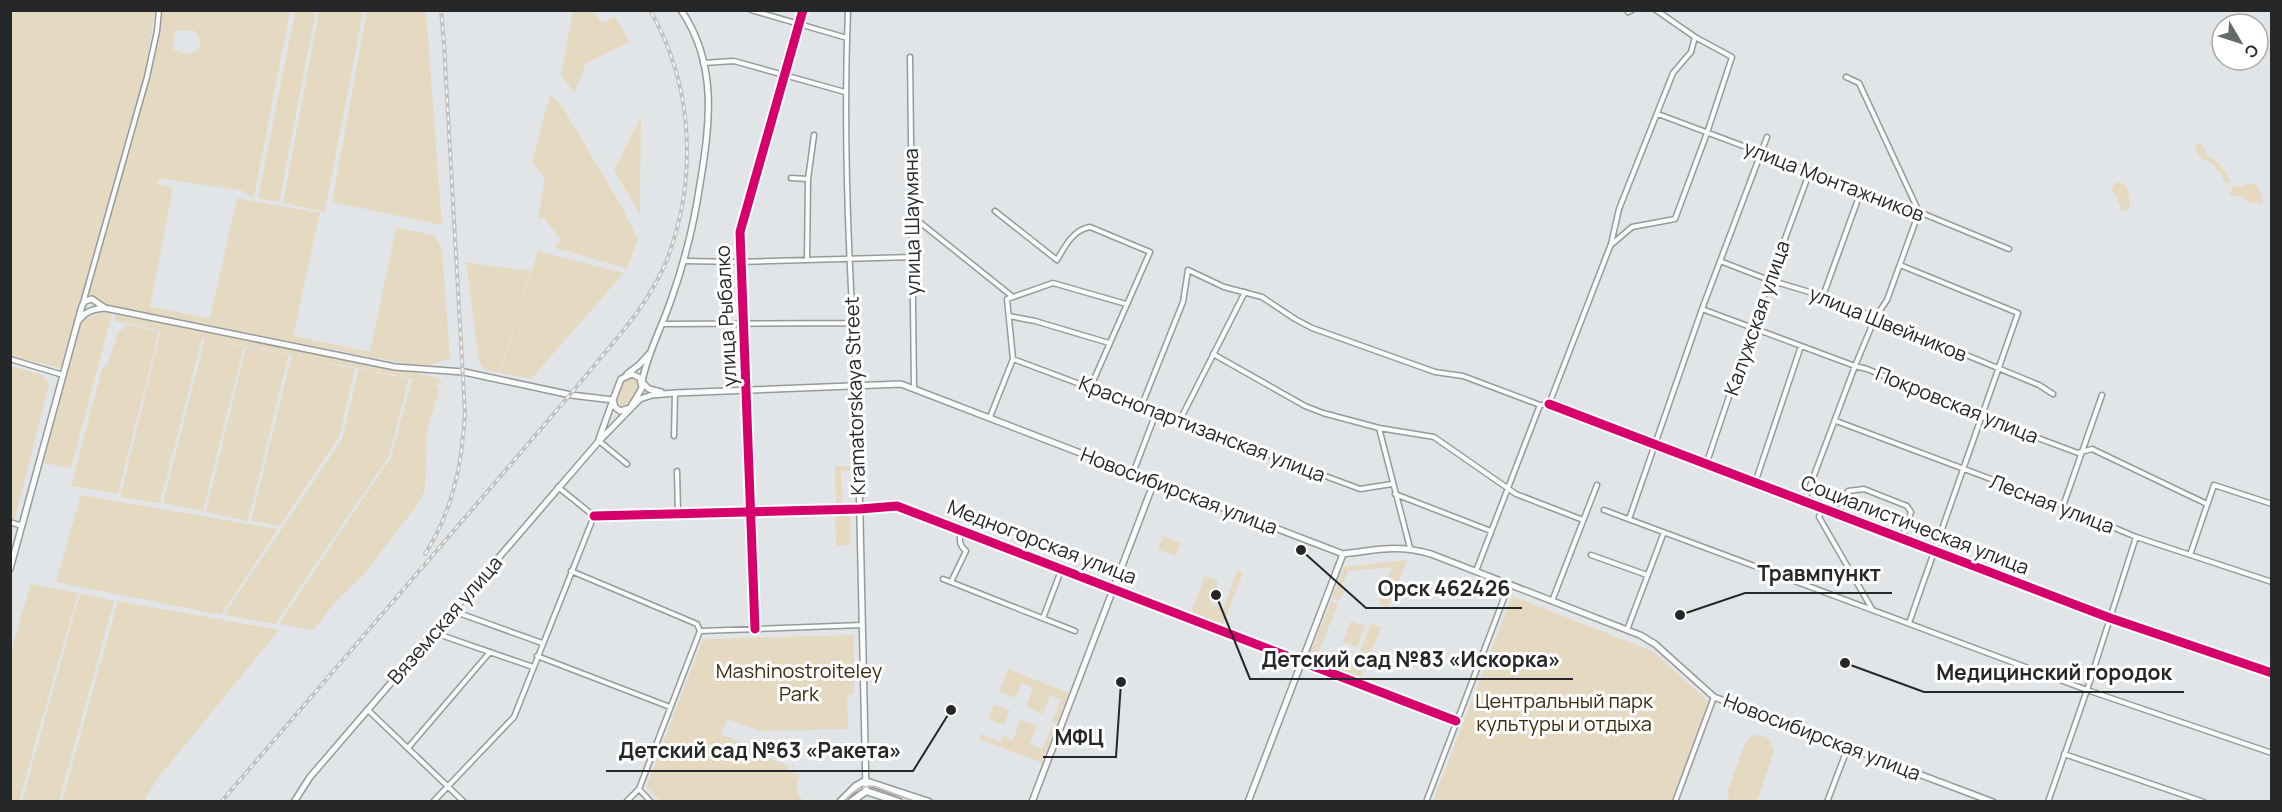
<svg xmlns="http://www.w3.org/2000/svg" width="2282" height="812" font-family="Manrope,sans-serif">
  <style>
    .green { fill: #e6d9c2; fill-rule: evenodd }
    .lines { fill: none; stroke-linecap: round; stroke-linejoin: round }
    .street-casing { stroke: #979a9b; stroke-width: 7 }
    .secondary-casing { stroke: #979a9b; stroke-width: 8 }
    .primary-casing { stroke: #979a9b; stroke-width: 9 }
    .street { stroke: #fafbfb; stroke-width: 4 }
    .secondary { stroke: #fafbfb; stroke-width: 5 }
    .primary { stroke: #fafbfb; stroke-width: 6 }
    .tram { stroke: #c2c2c2; stroke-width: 1.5 }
    .rail-casing { stroke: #c2c2c2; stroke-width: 4 }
    .rail { stroke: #fff; stroke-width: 1.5; stroke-dasharray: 4.5; stroke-linecap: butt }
    .cycleway-casing { stroke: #fff; stroke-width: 13 }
    .cycleway { stroke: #d6006c; stroke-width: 9 }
    .labels { text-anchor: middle; stroke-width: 6; stroke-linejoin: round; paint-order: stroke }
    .street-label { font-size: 20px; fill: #252728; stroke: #fff }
    .park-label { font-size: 20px; fill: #3c2d0f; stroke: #fff }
    .leader { fill: none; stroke: #252728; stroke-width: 2 }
    .callout-dot { fill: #252728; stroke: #fff; stroke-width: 2 }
    .callout-label { font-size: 21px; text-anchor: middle; font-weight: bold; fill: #252728; stroke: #fff; stroke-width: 6; stroke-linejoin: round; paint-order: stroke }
  </style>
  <rect width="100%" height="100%" fill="#e1e5e7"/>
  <path class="green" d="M10 11H155L144 78 61 368 11 356Z
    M162 11H290L254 197 249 196 244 191 160 178 157 184 173 188 150 307 210 318 237 198 320 213 293 336 370 352 396 228 434 235 442 248 450 359 432 364 428 368 105 306 89 295 151 68 159 36ZM193 30C212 48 190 61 173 49L175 31Z
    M295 11H316L279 202 258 198Z
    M319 11H363L325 212 283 203Z
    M367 11H426L442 225 332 202Z
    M573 11H593L602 23 615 17 630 42 586 63 574 93 561 74Z
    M550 95 562 106 618 200 638 239 627 269 554 247 561 240 544 218 538 219 545 178 532 162Z
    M641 116 640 215 614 170Z
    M2198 143H2201L2208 157C2218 160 2227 172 2230 181L2227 184 2223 180 2222 174 2217 171C2215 161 2206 162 2199 157L2195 146Z
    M2115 182C2131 182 2130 198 2129 210L2122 211 2115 194 2111 191Z
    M2248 184H2256L2259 188 2263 202 2261 204 2255 202 2249 204C2243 196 2242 194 2232 197L2230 194 2232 187 2236 185 2241 187Z
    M538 251 624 273 531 379 500 373Z
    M464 262 531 271 499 373 484 369 479 361 467 268Z
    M102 312 112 314 71 468 43 463 81 321Z
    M116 315 437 377 443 384 436 383 439 391 427 431 425 490 418 504 364 574 335 602 314 630 279 624 391 457 412 379 425 381 114 321Z
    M128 325 159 331 118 494 71 486 102 369 108 364 118 332Z
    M161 330 202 338 160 503 120 497Z
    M205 339 244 345 203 511 163 503Z
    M246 346 289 354 248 521 206 512Z
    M292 355 355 369 339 437 280 526 251 521Z
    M11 366 42 375 49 384 11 534Z
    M359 369 409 379 389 456 275 624 224 615 342 439Z
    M630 377 638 381 639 388 628 407 622 409 617 407C614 397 621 381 630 377Z
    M850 466 851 471H841L842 504H836L835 466Z
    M81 495 278 529 221 615 56 582Z
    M850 512 851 545 836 546 835 513Z
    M1163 536 1181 543 1176 556 1158 549Z
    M1407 560 1388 609 1379 602 1392 567 1348 571 1341 589 1345 591 1338 601 1332 598 1344 567Z
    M1237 571 1243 573 1223 624 1191 612 1205 576 1218 581 1210 604 1223 609Z
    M31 584 78 593 19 801H11V651Z
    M80 593 114 601 59 801H22Z
    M1512 596 1652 651 1709 702 1672 801H1433Z
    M118 601 279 630 158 778 144 801H62Z
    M1331 601 1338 604 1318 653 1330 658 1331 667 1308 658Z
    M1351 621 1365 626 1357 647 1343 642Z
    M1371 623 1381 627 1361 678 1337 669 1345 663 1354 666Z
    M854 635V695H847L848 729 760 731 727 719 721 734 753 748V752L789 766 787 770 800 775C795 787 795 793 804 801H661L646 787 703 639Z
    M1008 669 1069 693 1057 724 1052 722 1061 699 1050 695 1043 714 1026 707 1033 688 1021 683 1015 698 999 691Z
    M994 704 1010 710 1004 725 988 719Z
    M1020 720 1037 726 1030 744 1042 749 1052 726 1055 728 1042 763 979 739 981 734 1000 742 1003 736 1013 740Z
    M1755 735H1762L1769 739 1774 751 1757 801H1729L1728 791 1744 745 1749 739Z"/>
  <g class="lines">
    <defs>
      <path id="street" d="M751 10 847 38
        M848 10C843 135 848 260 857 385
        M1628 12 1632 10
        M910 57 914 388
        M703 63 734 61 845 92
        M1658 114 1919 212 2009 249
        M791 178 808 179
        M995 211 1057 260C1065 246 1073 230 1090 227L1150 252 1091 386
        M912 216 1013 297 1053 283 1126 304
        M1612 244 1632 227 1675 219 1707 133 1732 57 1695 37
        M807 259 808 179 814 135
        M685 261 740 262 912 257
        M1720 261 1769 280 1823 296 2039 385 2053 394
        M1900 265 2018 313 1909 623
        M1823 296 1861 191
        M83 303 147 77 157 31 159 10
        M1702 309 1855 366 1867 369 1987 419 2078 453 2092 449 2207 504
        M1009 316 1035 321 1109 343
        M663 324 852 323
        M1213 354 1305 406 1323 413 1379 428 1434 437 1516 494 1583 520
        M10 359 63 375
        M1013 359 1360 489 1392 484
        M1549 404 2110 618 2272 673
        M1141 407 1183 302 1188 270 1224 287 1262 297 1295 319 1312 328 1435 372 1463 376 1540 405
        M990 417 1013 359 1007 299 1013 297
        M1836 421 2063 506 2136 537 2272 582
        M1179 422 1245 292
        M1379 428 1410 548
        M674 436 675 393
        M599 441 627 464
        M1706 465 1752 328 1810 171
        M677 471 678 514
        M1133 473 1156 413
        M1755 483 1801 346
        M558 487 594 516
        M1395 494 1491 531
        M1804 502 1855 366 1875 318 1887 300 1919 212 1859 83 1846 77
        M2063 506 2102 395
        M1822 509 1819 517 1872 609
        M1604 510 2087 690 2272 753
        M1838 515 1848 491 1864 489 1907 506 1911 512 1902 539
        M594 516 860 509 897 506 1456 721
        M1629 519 1702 309 1767 137
        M10 522 22 526
        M1591 555 1647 575
        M2190 555 2214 485 2272 504
        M571 571 697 624 700 631
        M1476 571 1540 405 1549 404 1611 244 1619 209 1673 73 1691 52 1695 37 1656 10
        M943 579 1075 631
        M951 582 966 551C959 545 959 540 961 531
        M1552 601 1597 485
        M453 611 542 643
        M1043 618 1062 568
        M755 629 740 232 803 10
        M1627 630 1664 532
        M435 633 533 667
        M537 656 670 707
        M368 710 464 802
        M408 748 490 652
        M2064 754 2204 802
        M639 789 651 802
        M433 802 514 717 594 516
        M626 802 639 789 700 631 862 625
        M1426 802 1509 585
        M1675 802 1714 697
        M1827 802 1848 747
        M2048 802 2087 690 2136 537"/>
      <path id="secondary" d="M77 323C84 312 92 309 105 308L395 367 464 372 571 395 613 400 599 439
        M627 374 639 365 649 354
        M632 374 640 378 642 388 630 408 620 411 615 407 613 400 621 379Z
        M857 385 866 791
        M661 392 649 389 642 382C647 354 662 327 671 300 685 261 694 224 700 184 710 124 718 64 681 10
        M10 569 82 306 85 301 92 299 105 308
        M294 802 310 777 599 441 640 399 652 395 675 393 901 384 1343 554C1377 550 1397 544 1431 554L1640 635 1655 644 1714 697 1993 802
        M1032 802 1154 482
        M1248 802 1343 554"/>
      <path id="primary" d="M840 802 856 786 865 781 929 802
        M851 802 866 791 899 802"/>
    </defs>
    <use href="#street" class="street-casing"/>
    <use href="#secondary" class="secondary-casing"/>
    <use href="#primary" class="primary-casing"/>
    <use href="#street" class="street"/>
    <use href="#secondary" class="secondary"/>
    <use href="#primary" class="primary"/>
    <path class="tram" d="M843 802C852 792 860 786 874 786L916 802"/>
    <defs>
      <path id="rail" d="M425 554C453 510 462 464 465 413L444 44 441 10
        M221 802C320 687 418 572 517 457 544 425 571 394 598 361 624 330 650 300 666 262 698 181 694 86 650 10"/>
    </defs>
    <use href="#rail" class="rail-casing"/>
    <use href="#rail" class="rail"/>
    <defs>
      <path id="cycleway" d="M1549 404 2110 618 2272 673
        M594 516 860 509 897 506 1456 721
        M755 629 740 232 803 10"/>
    </defs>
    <use href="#cycleway" class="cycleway-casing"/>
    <use href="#cycleway" class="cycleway"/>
  </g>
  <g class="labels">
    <g class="street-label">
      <text transform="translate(1834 181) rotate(21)" y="7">улица Монтажников</text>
      <text transform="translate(912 222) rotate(-91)" y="7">улица Шаумяна</text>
      <text transform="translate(726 316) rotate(-93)" y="7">улица Рыбалко</text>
      <text transform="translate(1757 318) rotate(-71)" y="7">Калужская улица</text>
      <text transform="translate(1888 324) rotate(22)" y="7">улица Швейников</text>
      <text transform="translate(855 396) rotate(-92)" y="7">Kramatorskaya Street</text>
      <text transform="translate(1957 405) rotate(22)" y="7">Покровская улица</text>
      <text transform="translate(1202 429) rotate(21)" y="7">Краснопартизанская улица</text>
      <text transform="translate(1179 491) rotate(21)" y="7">Новосибирская улица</text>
      <text transform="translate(2052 504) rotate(21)" y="7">Лесная улица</text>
      <text transform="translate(1915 525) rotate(21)" y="7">Социалистическая улица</text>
      <text transform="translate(1042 542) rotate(21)" y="7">Медногорская улица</text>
      <text transform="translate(445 620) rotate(-49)" y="7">Вяземская улица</text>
      <text transform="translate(1822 737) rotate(21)" y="7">Новосибирская улица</text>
    </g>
    <g class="park-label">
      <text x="799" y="678">Mashinostroiteley<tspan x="799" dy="23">Park</tspan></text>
      <text x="1564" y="708">Центральный парк<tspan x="1564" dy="23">культуры и отдыха</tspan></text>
    </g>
  </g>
  <path class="leader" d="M1680 615L1745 593H1892M1301 550L1366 608H1522M1216 595L1250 679H1573M1845 663L1924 692H2184M1121 682L1116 757H1043M951 710L913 771H606"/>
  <g class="callout-dot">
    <circle cx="1680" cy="615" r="6"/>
    <circle cx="1301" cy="550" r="6"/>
    <circle cx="1216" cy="595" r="6"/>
    <circle cx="1845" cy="663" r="6"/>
    <circle cx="1121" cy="682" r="6"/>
    <circle cx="951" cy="710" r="6"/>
  </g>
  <g class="callout-label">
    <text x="1819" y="581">Травмпункт</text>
    <text x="1444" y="596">Орск 462426</text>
    <text x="1411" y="667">Детский сад №83 «Искорка»</text>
    <text x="2054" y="680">Медицинский городок</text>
    <text x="1079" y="745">МФЦ</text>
    <text x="760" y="758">Детский сад №63 «Ракета»</text>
  </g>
  <rect width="2282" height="812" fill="none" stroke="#252728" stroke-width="24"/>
  <g transform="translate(2240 42) rotate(129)"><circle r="28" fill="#ffffff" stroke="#a8a9a9" stroke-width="1.5"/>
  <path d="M0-4.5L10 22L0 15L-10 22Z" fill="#676a6b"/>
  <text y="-9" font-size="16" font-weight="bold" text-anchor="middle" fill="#252728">С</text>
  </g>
</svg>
